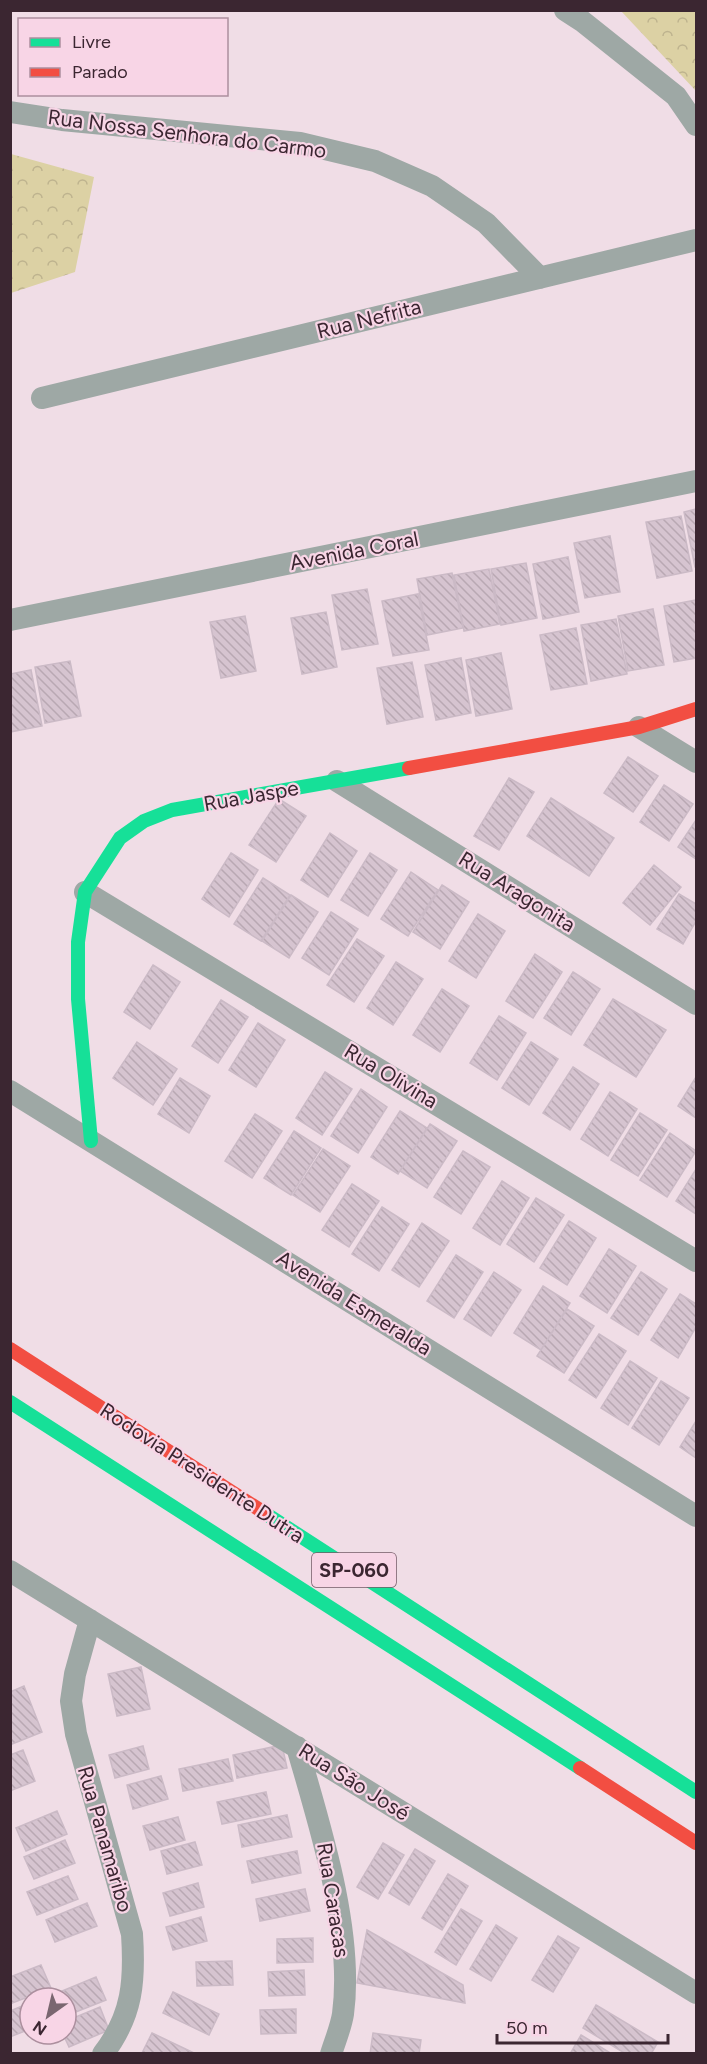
<svg xmlns="http://www.w3.org/2000/svg" width="707" height="2064" font-family="Figtree,sans-serif">
  <style>
    .forest { fill: url(#forest-crowns) }
    .building { fill: url(#building-back-hatch); stroke: #cbbac6; stroke-width: 1.5 }
    .lines { fill: none; stroke-linecap: round; stroke-linejoin: round }
    .street { stroke: #9ea8a5; stroke-width: 22 }
    .fast { stroke: #16e098; stroke-width: 14 }
    .jam { stroke: #f24e42; stroke-width: 14 }
    .labels { text-anchor: middle; stroke-width: 4.5; stroke-linejoin: round; paint-order: stroke }
    .shield { fill: #f8d5e6; stroke: #745a67; stroke-width: 1.5 }
    .shield-label { font-size: 20px; font-weight: bold; fill: #3b2631 }
    .street-label { font-size: 21px; fill: #3b2631; stroke: #f8d5e6 }
  </style>
  <defs>
    <pattern id="forest-crowns" width="20" height="18" patternUnits="userSpaceOnUse" patternTransform="scale(1.5)"><rect width="20" height="18" fill="#dcd1a4"/><path d="M2 6a3 3 0 1 1 6 0M12 15a3 3 0 1 1 6 0" fill="none" stroke="#beb38e"/></pattern>
    <pattern id="building-back-hatch" width="6" height="6" patternUnits="userSpaceOnUse" patternTransform="scale(1.5)"><rect width="6" height="6" fill="#d6c4d0"/><path d="M-1 5l2 2M0 0l6 6M5-1l2 2" fill="none" stroke="#b9a8b3"/></pattern>
  </defs>
  <rect width="100%" height="100%" fill="#f0dde6"/>
  <path class="forest" d="M621 11H696V91Z
    M11 154 94 177 75 272 11 293Z"/>
  <path class="building" d="M696 509V567H695L684 512Z
    M681 516 692 571 657 578 646 522Z
    M610 536 620 592 585 598 574 543Z
    M568 557 579 612 543 619 533 564Z
    M526 563 537 618 501 625 491 569Z
    M489 569 500 624 464 631 454 575Z
    M452 573 463 628 427 635 417 579Z
    M367 589 378 644 342 650 332 595Z
    M418 594 429 650 393 656 382 601Z
    M696 600V658L674 662 664 606Z
    M653 609 664 665 628 671 618 616Z
    M326 612 337 667 302 674 291 618Z
    M245 616 256 671 221 678 210 622Z
    M616 619 627 674 591 681 581 625Z
    M576 628 587 684 551 690 540 635Z
    M501 653 512 709 476 716 466 660Z
    M461 658 471 713 436 720 425 665Z
    M70 661 81 716 45 723 35 667Z
    M412 662 423 717 387 724 377 668Z
    M31 670 42 726 10 732V674Z
    M628 757 658 776 633 812 604 793Z
    M509 778 534 792 499 850 474 836Z
    M664 785 693 804 669 841 640 822Z
    M551 798 614 838 589 876 527 836Z
    M279 799 306 816 276 862 249 845Z
    M696 820V859L678 847Z
    M330 833 357 851 328 897 301 880Z
    M231 853 258 870 229 917 202 899Z
    M370 853 397 870 368 916 341 900Z
    M654 865 681 887 650 925 623 903Z
    M411 872 438 890 408 936 381 919Z
    M263 878 290 895 261 941 234 924Z
    M442 885 469 902 440 949 413 932Z
    M679 894 696 904V921L683 944 657 929Z
    M291 895 318 912 289 958 262 941Z
    M331 912 358 929 329 975 302 958Z
    M478 914 505 931 476 978 449 961Z
    M357 939 384 956 354 1002 327 985Z
    M535 954 562 972 533 1018 506 1001Z
    M396 962 423 979 393 1025 367 1008Z
    M153 965 180 982 150 1029 124 1012Z
    M573 972 600 989 571 1035 544 1018Z
    M442 989 469 1006 440 1052 413 1035Z
    M613 999 666 1030 636 1077 584 1045Z
    M221 1000 248 1017 218 1063 192 1046Z
    M499 1016 526 1033 497 1080 470 1063Z
    M258 1023 285 1040 256 1087 229 1070Z
    M137 1042 177 1069 153 1105 113 1078Z
    M531 1042 558 1059 529 1105 502 1088Z
    M573 1067 599 1084 570 1130 543 1113Z
    M325 1072 352 1089 322 1135 296 1118Z
    M696 1077V1118L678 1106Z
    M180 1078 210 1096 189 1133 158 1114Z
    M361 1089 387 1107 358 1153 331 1136Z
    M610 1092 637 1109 608 1156 581 1139Z
    M400 1111 427 1128 398 1174 371 1157Z
    M640 1113 667 1130 638 1176 611 1160Z
    M255 1114 282 1131 252 1178 225 1161Z
    M430 1124 457 1141 427 1188 400 1171Z
    M294 1131 321 1148 291 1195 264 1178Z
    M670 1133 696 1151 667 1197 640 1180Z
    M323 1149 350 1166 320 1212 293 1195Z
    M463 1151 490 1167 461 1214 434 1197Z
    M696 1169V1214L676 1201Z
    M502 1181 529 1198 500 1245 473 1228Z
    M352 1184 379 1201 349 1247 322 1230Z
    M536 1198 564 1215 534 1262 507 1244Z
    M382 1207 409 1224 379 1271 352 1254Z
    M569 1221 596 1238 567 1285 540 1268Z
    M422 1223 449 1241 419 1287 392 1270Z
    M609 1249 636 1266 607 1313 580 1296Z
    M456 1255 483 1272 454 1318 427 1301Z
    M494 1272 521 1290 491 1336 464 1319Z
    M641 1272 667 1289 638 1335 611 1318Z
    M543 1286 570 1303 541 1350 514 1333Z
    M680 1294 696 1304V1327L678 1358 651 1340Z
    M567 1309 594 1326 564 1373 537 1356Z
    M599 1334 626 1351 596 1398 569 1380Z
    M630 1361 657 1378 628 1425 601 1408Z
    M661 1381 689 1398 659 1445 632 1428Z
    M696 1421V1458L680 1447Z
    M141 1667 150 1709 117 1716 108 1674Z
    M24 1686 42 1732 10 1745V1692Z
    M282 1745 287 1768 237 1778 233 1755Z
    M143 1746 149 1769 115 1778 109 1755Z
    M23 1750 35 1781 10 1791V1755Z
    M228 1759 233 1781 183 1791 179 1769Z
    M161 1776 168 1799 133 1809 127 1785Z
    M266 1792 271 1814 222 1824 217 1802Z
    M57 1811 67 1834 26 1851 16 1828Z
    M287 1815 292 1837 242 1847 238 1825Z
    M178 1817 185 1840 150 1850 143 1826Z
    M65 1840 75 1863 34 1879 24 1857Z
    M195 1842 202 1865 167 1874 161 1851Z
    M383 1843 404 1855 378 1899 357 1887Z
    M415 1849 435 1861 409 1905 389 1893Z
    M297 1851 301 1873 252 1883 247 1861Z
    M448 1874 468 1886 442 1930 422 1918Z
    M68 1876 78 1899 37 1915 27 1892Z
    M198 1883 204 1907 170 1916 163 1893Z
    M305 1889 310 1911 260 1921 256 1899Z
    M87 1903 97 1926 55 1942 46 1920Z
    M461 1909 482 1921 456 1965 435 1952Z
    M201 1917 207 1941 173 1950 166 1927Z
    M496 1925 517 1938 491 1981 470 1969Z
    M367 1930 463 1985 465 2003 357 1983Z
    M558 1936 579 1948 553 1992 532 1980Z
    M313 1938V1962L277 1963V1939Z
    M232 1961 233 1985 197 1986 196 1962Z
    M41 1965 51 1988 10 2004V1977Z
    M304 1970 305 1995 269 1996 268 1972Z
    M96 1977 106 2000 66 2016V1998H57L55 1994Z
    M173 1992 219 2014 209 2035 163 2013Z
    M27 2004 30 2011V2029L10 2037V2011Z
    M596 2005 658 2042 651 2054H626L583 2028Z
    M100 2007 109 2030 69 2047 63 2034H66V2021Z
    M296 2009V2033L261 2034 260 2010Z
    M152 2033 196 2054 142 2053Z
    M373 2033 421 2040 419 2054H370Z
    M581 2035 612 2054H570Z"/>
  <g class="lines">
    <path class="street" d="M565 10 582 21 676 96 696 125
      M10 112 62 120 300 143 375 161 432 186 486 223 540 278
      M42 398 696 240
      M10 620 696 481
      M639 727 696 762
      M337 781 696 1004
      M85 892 696 1261
      M10 1091 696 1516
      M10 1571 696 1993
      M90 1620 75 1674 71 1701 76 1734 132 1934C135 1980 133 2015 103 2054
      M297 1747C320 1826 354 1932 343 2014 341 2027 335 2041 331 2054"/>
    <path class="fast" d="M91 1141 78 999V942L85 892 120 838 144 821 172 810 409 768
      M10 1402 580 1768
      M263 1512 696 1792"/>
    <path class="jam" d="M409 768 639 727 696 709
      M10 1349 263 1512
      M580 1768 696 1843"/>
  </g>
  <g class="labels">
    <rect class="shield" x="312" y="1553" width="84" height="34" rx="4.5"/>
    <g class="shield-label">
      <text x="354" y="1577">SP-060</text>
    </g>
    <g class="street-label">
      <text transform="translate(187 134) rotate(7)" y="7">Rua Nossa Senhora do Carmo</text>
      <text transform="translate(369 319) rotate(-14)" y="7">Rua Nefrita</text>
      <text transform="translate(354 551) rotate(-11)" y="7">Avenida Coral</text>
      <text transform="translate(251 796) rotate(-10)" y="7">Rua Jaspe</text>
      <text transform="translate(517 892) rotate(32)" y="7">Rua Aragonita</text>
      <text transform="translate(391 1076) rotate(31)" y="7">Rua Olivina</text>
      <text transform="translate(354 1303) rotate(32)" y="7">Avenida Esmeralda</text>
      <text transform="translate(202 1473) rotate(33)" y="7">Rodovia Presidente Dutra</text>
      <text transform="translate(354 1782) rotate(32)" y="7">Rua São José</text>
      <text transform="translate(105 1839) rotate(74)" y="7">Rua Panamaribo</text>
      <text transform="translate(333 1900) rotate(81)" y="7">Rua Caracas</text>
    </g>
  </g>
  <rect width="707" height="2064" fill="none" stroke="#3b2631" stroke-width="24"/>
  <rect x="18" y="18" width="210" height="78" fill="#f8d5e6" stroke="#ac8f9e" stroke-width="1.5"/>
  <rect x="30" y="38" width="30" height="9" fill="#16e098" stroke="#ac8f9e" stroke-width="1.5"/>
  <text x="72" y="48" font-size="18" fill="#3b2631">Livre</text>
  <rect x="30" y="68" width="30" height="9" fill="#f24e42" stroke="#ac8f9e" stroke-width="1.5"/>
  <text x="72" y="78" font-size="18" fill="#3b2631">Parado</text>
  <g transform="translate(48 2016) rotate(214)"><circle r="28" fill="#f8d5e6" stroke="#ac8f9e" stroke-width="1.5"/>
  <path d="M0-4.5L10 22L0 15L-10 22Z" fill="#7a6670"/>
  <text y="-9" font-size="16" font-weight="bold" text-anchor="middle" fill="#3b2631">N</text>
  </g>
  <path d="M497 2034v9h171v-9" fill="none" stroke="#3b2631" stroke-width="3"/>
  <text x="506" y="2034" font-size="18" fill="#3b2631" stroke="#f8d5e6" stroke-width="4.5" paint-order="stroke">50 m</text>
</svg>
